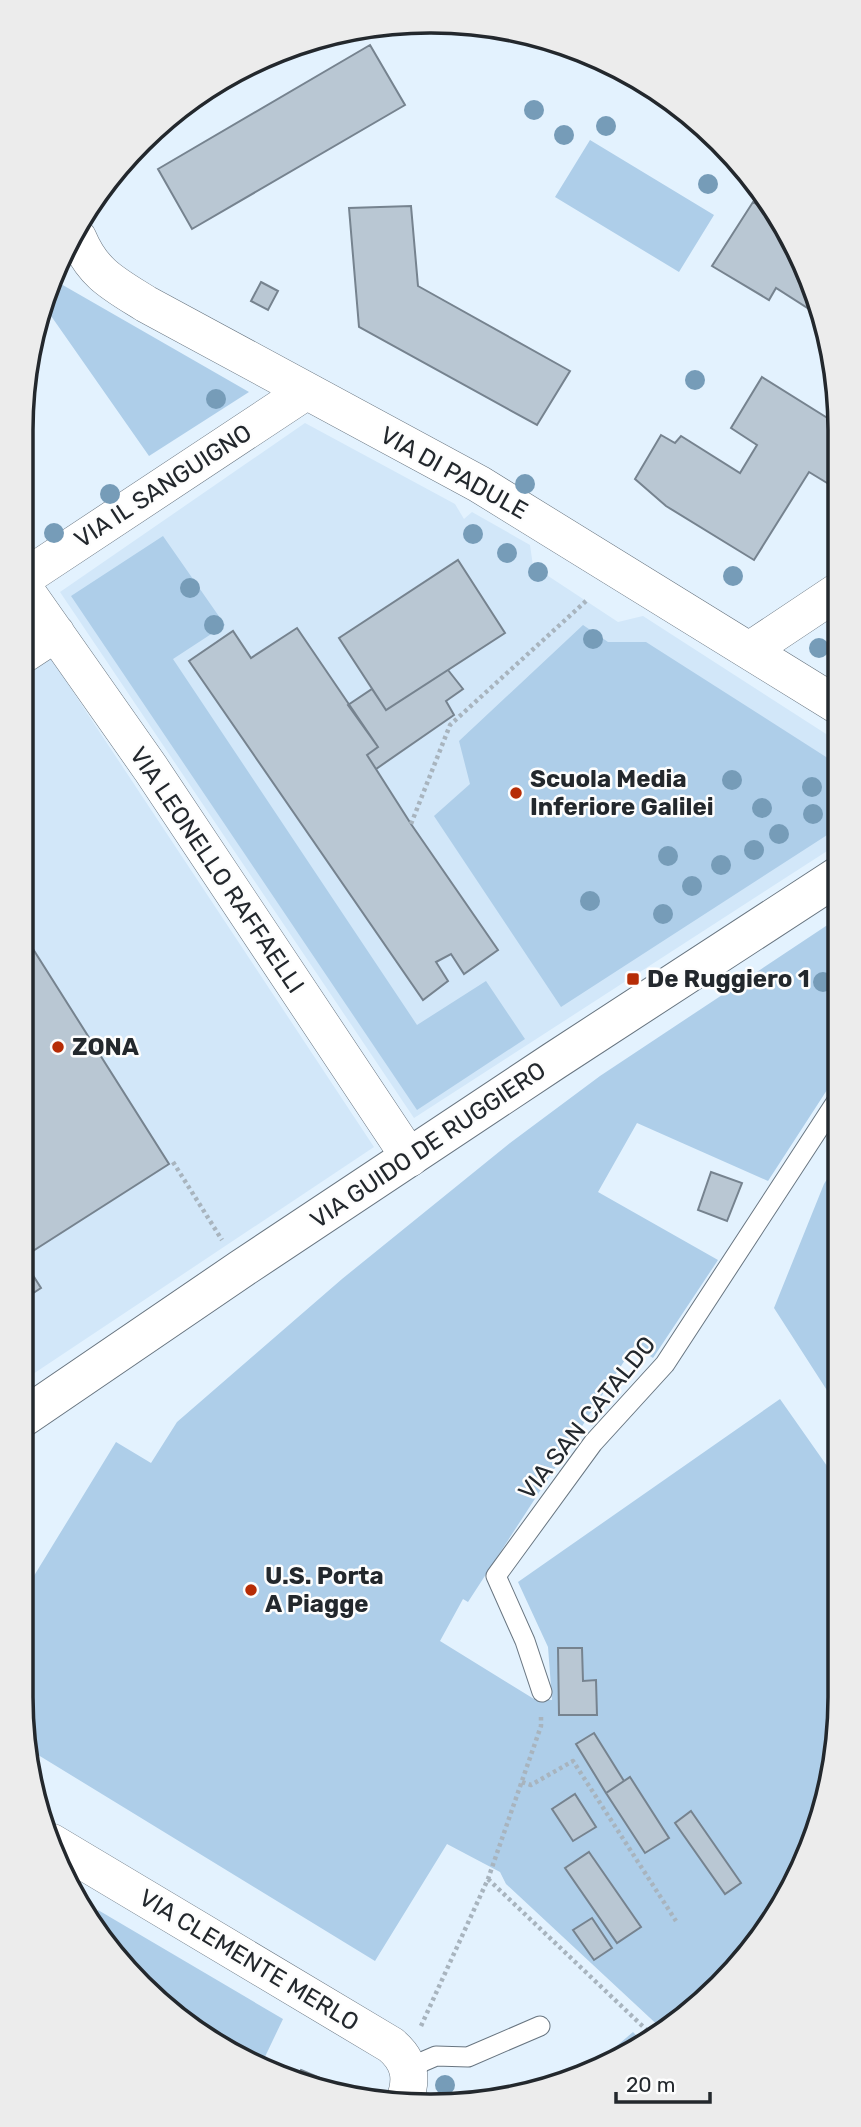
<svg xmlns="http://www.w3.org/2000/svg" width="861" height="2127" font-family="Rubik,sans-serif">
  <style>
    .built { fill: #d2e7f9 }
    .green { fill: #aecee9 }
    .building { fill: #b9c7d3; stroke: #76838f; stroke-width: 2 }
    .lines { fill: none; stroke-linecap: round; stroke-linejoin: round }
    .lane-casing { stroke: #687580; stroke-width: 21 }
    .street-casing { stroke: #687580; stroke-width: 38 }
    .secondary-casing { stroke: #687580; stroke-width: 40 }
    .path { stroke: #a8b4be; stroke-width: 4.5; stroke-dasharray: 3.5 3.5; stroke-linecap: butt }
    .lane { stroke: #fff; stroke-width: 19 }
    .street { stroke: #fff; stroke-width: 37 }
    .secondary { stroke: #fff; stroke-width: 38 }
    .tree { fill: #769cb8 }
    .poi-dot { fill: #b62c06; stroke: #fdfdfd; stroke-width: 2.5 }
    .labels { text-anchor: middle; stroke-width: 5; stroke-linejoin: round; paint-order: stroke }
    .street-label { font-size: 24px; fill: #23282d; stroke: #fdfdfd }
    .poi-label { font-size: 24px; font-weight: bold; fill: #23282d; stroke: #fdfdfd; text-anchor: start }
    .rim { fill: none; stroke: #23282d; stroke-width: 3.5 }
  </style>
  <rect width="100%" height="100%" fill="#e3f2fe"/>
  <path class="built" d="M305 423 455 504 464 519 472 512 530 545 533 566 618 622 643 616 837 741 838 844 414 1118 60 592Z
    M50 657 374 1147 21 1382V678Z"/>
  <path class="green" d="M590 140 714 215 679 272 555 197Z
    M54 280 249 392 149 456 42 303Z
    M163 536 225 625 173 659 417 1025 486 981 525 1039 417 1110 71 596Z
    M583 625 608 642H646L837 764 838 828 561 1007 434 816 470 784 459 741Z
    M838 918V1073L768 1181 637 1123 598 1192 718 1260 653 1358 634 1346 468 1602 463 1599 440 1641 534 1699 552 1700 548 1647 518 1582 780 1399 839 1483 840 1696 818 1828 755 1946 664 2031 506 1884 500 1872 447 1844 375 1961 30 1750 21 1696V1597L116 1442 151 1463 177 1422 342 1279 510 1143 600 1076Z
    M839 1160V1409L774 1308 824 1184Z
    M98 1910 283 2019 262 2063 226 2051 122 1966 94 1917Z
    M633 2032 644 2043 599 2061Z"/>
  <path class="building" d="M370 45 405 105 192 229 158 169Z
    M753 202 771 213 809 273 820 316 776 288 769 300 712 266Z
    M411 206 418 286 570 371 537 425 359 327 349 208Z
    M261 282 278 291 268 310 251 301Z
    M762 377 837 424V489L809 472 754 560 666 506 635 479 661 435 675 443 681 436 740 473 757 445 731 428Z
    M458 560 505 633 386 710 339 638Z
    M297 628 378 747 367 755 411 824 498 950 464 974 451 954 436 962 448 981 423 1000 189 661 233 631 251 658Z
    M448 670 463 689 446 701 454 715 376 769 367 755 378 747 348 705 372 689 386 710Z
    M21 930 169 1164 22 1258 41 1288 21 1301Z
    M711 1172 742 1183 727 1221 698 1210Z
    M558 1648H582L583 1681 596 1680 597 1715H559Z
    M594 1733 624 1781 606 1793 576 1744Z
    M630 1777 669 1838 645 1853 606 1793Z
    M575 1794 596 1827 573 1841 552 1809Z
    M691 1811 741 1883 725 1894 675 1823Z
    M589 1852 641 1927 617 1943 565 1868Z
    M592 1918 612 1948 594 1960 573 1930Z
    M301 2070 351 2091 350 2093 298 2076Z"/>
  <g class="lines">
    <defs>
      <path id="lane" d="M542 1692 525 1641 496 1576 593 1443 665 1364 838 1099
        M410 2074 422 2062 436 2056 468 2057 540 2026"/>
      <path id="street" d="M78 238C93 274 114 284 146 304L479 484 837 705
        M21 580 305 392
        M21 584 151 769 410 1158
        M750 650 837 592
        M21 656 56 633
        M51 1842 391 2045C410 2061 413 2079 404 2102"/>
      <path id="secondary" d="M21 1419 241 1269 554 1061 838 876"/>
    </defs>
    <use href="#lane" class="lane-casing"/>
    <use href="#street" class="street-casing"/>
    <use href="#secondary" class="secondary-casing"/>
    <path class="path" d="M411 824 450 725 586 601
      M173 1162 222 1240
      M522 1782 531 1785 573 1761 676 1921
      M488 1879 655 2038
      M421 2026 488 1879 541 1726V1715"/>
    <use href="#lane" class="lane"/>
    <use href="#street" class="street"/>
    <use href="#secondary" class="secondary"/>
  </g>
  <g class="tree">
    <circle cx="534" cy="110" r="10"/>
    <circle cx="606" cy="126" r="10"/>
    <circle cx="564" cy="135" r="10"/>
    <circle cx="708" cy="184" r="10"/>
    <circle cx="695" cy="380" r="10"/>
    <circle cx="216" cy="399" r="10"/>
    <circle cx="525" cy="484" r="10"/>
    <circle cx="110" cy="494" r="10"/>
    <circle cx="54" cy="533" r="10"/>
    <circle cx="473" cy="534" r="10"/>
    <circle cx="507" cy="553" r="10"/>
    <circle cx="538" cy="572" r="10"/>
    <circle cx="733" cy="576" r="10"/>
    <circle cx="190" cy="588" r="10"/>
    <circle cx="214" cy="625" r="10"/>
    <circle cx="593" cy="639" r="10"/>
    <circle cx="819" cy="648" r="10"/>
    <circle cx="732" cy="780" r="10"/>
    <circle cx="812" cy="787" r="10"/>
    <circle cx="762" cy="808" r="10"/>
    <circle cx="813" cy="814" r="10"/>
    <circle cx="779" cy="834" r="10"/>
    <circle cx="754" cy="850" r="10"/>
    <circle cx="668" cy="856" r="10"/>
    <circle cx="721" cy="865" r="10"/>
    <circle cx="692" cy="886" r="10"/>
    <circle cx="590" cy="901" r="10"/>
    <circle cx="663" cy="914" r="10"/>
    <circle cx="823" cy="982" r="10"/>
    <circle cx="445" cy="2085" r="10"/>
  </g>
  <g class="poi-dot">
    <circle cx="516" cy="793" r="7"/>
    <rect x="626" y="972" width="14" height="14" rx="3.5"/>
    <circle cx="58" cy="1047" r="7"/>
    <circle cx="251" cy="1590" r="7"/>
  </g>
  <g class="labels">
    <g class="street-label">
      <text transform="translate(454 473) rotate(29)" y="8">VIA DI PADULE</text>
      <text transform="translate(163 486) rotate(-33)" y="8">VIA IL SANGUIGNO</text>
      <text transform="translate(217 870) rotate(56)" y="8">VIA LEONELLO RAFFAELLI</text>
      <text transform="translate(428 1145) rotate(-34)" y="8">VIA GUIDO DE RUGGIERO</text>
      <text transform="translate(587 1418) rotate(-51)" y="8">VIA SAN CATALDO</text>
      <text transform="translate(249 1960) rotate(31)" y="8">VIA CLEMENTE MERLO</text>
    </g>
    <g class="poi-label">
      <text x="530" y="787">Scuola Media<tspan x="530" dy="28">Inferiore Galilei</tspan></text>
      <text x="647" y="987">De Ruggiero 1</text>
      <text x="72" y="1055">ZONA</text>
      <text x="265" y="1584">U.S. Porta<tspan x="265" dy="28">A Piagge</tspan></text>
    </g>
  </g>
  <path d="M0 0H861V2127H0ZM430 33H431A397 397 0 0 1 828 430V1697A397 397 0 0 1 431 2094H430A397 397 0 0 1 33 1697V430A397 397 0 0 1 430 33Z" fill="#ececec" fill-rule="evenodd"/>
  <path class="rim" d="M430 33H431A397 397 0 0 1 828 430V1697A397 397 0 0 1 431 2094H430A397 397 0 0 1 33 1697V430A397 397 0 0 1 430 33Z"/>
  <path d="M616 2092v10h94v-10" fill="none" stroke="#23282d" stroke-width="3.5"/>
  <text x="626" y="2092" font-size="21" fill="#23282d" stroke="#fdfdfd" stroke-width="5" paint-order="stroke">20 m</text>
</svg>
